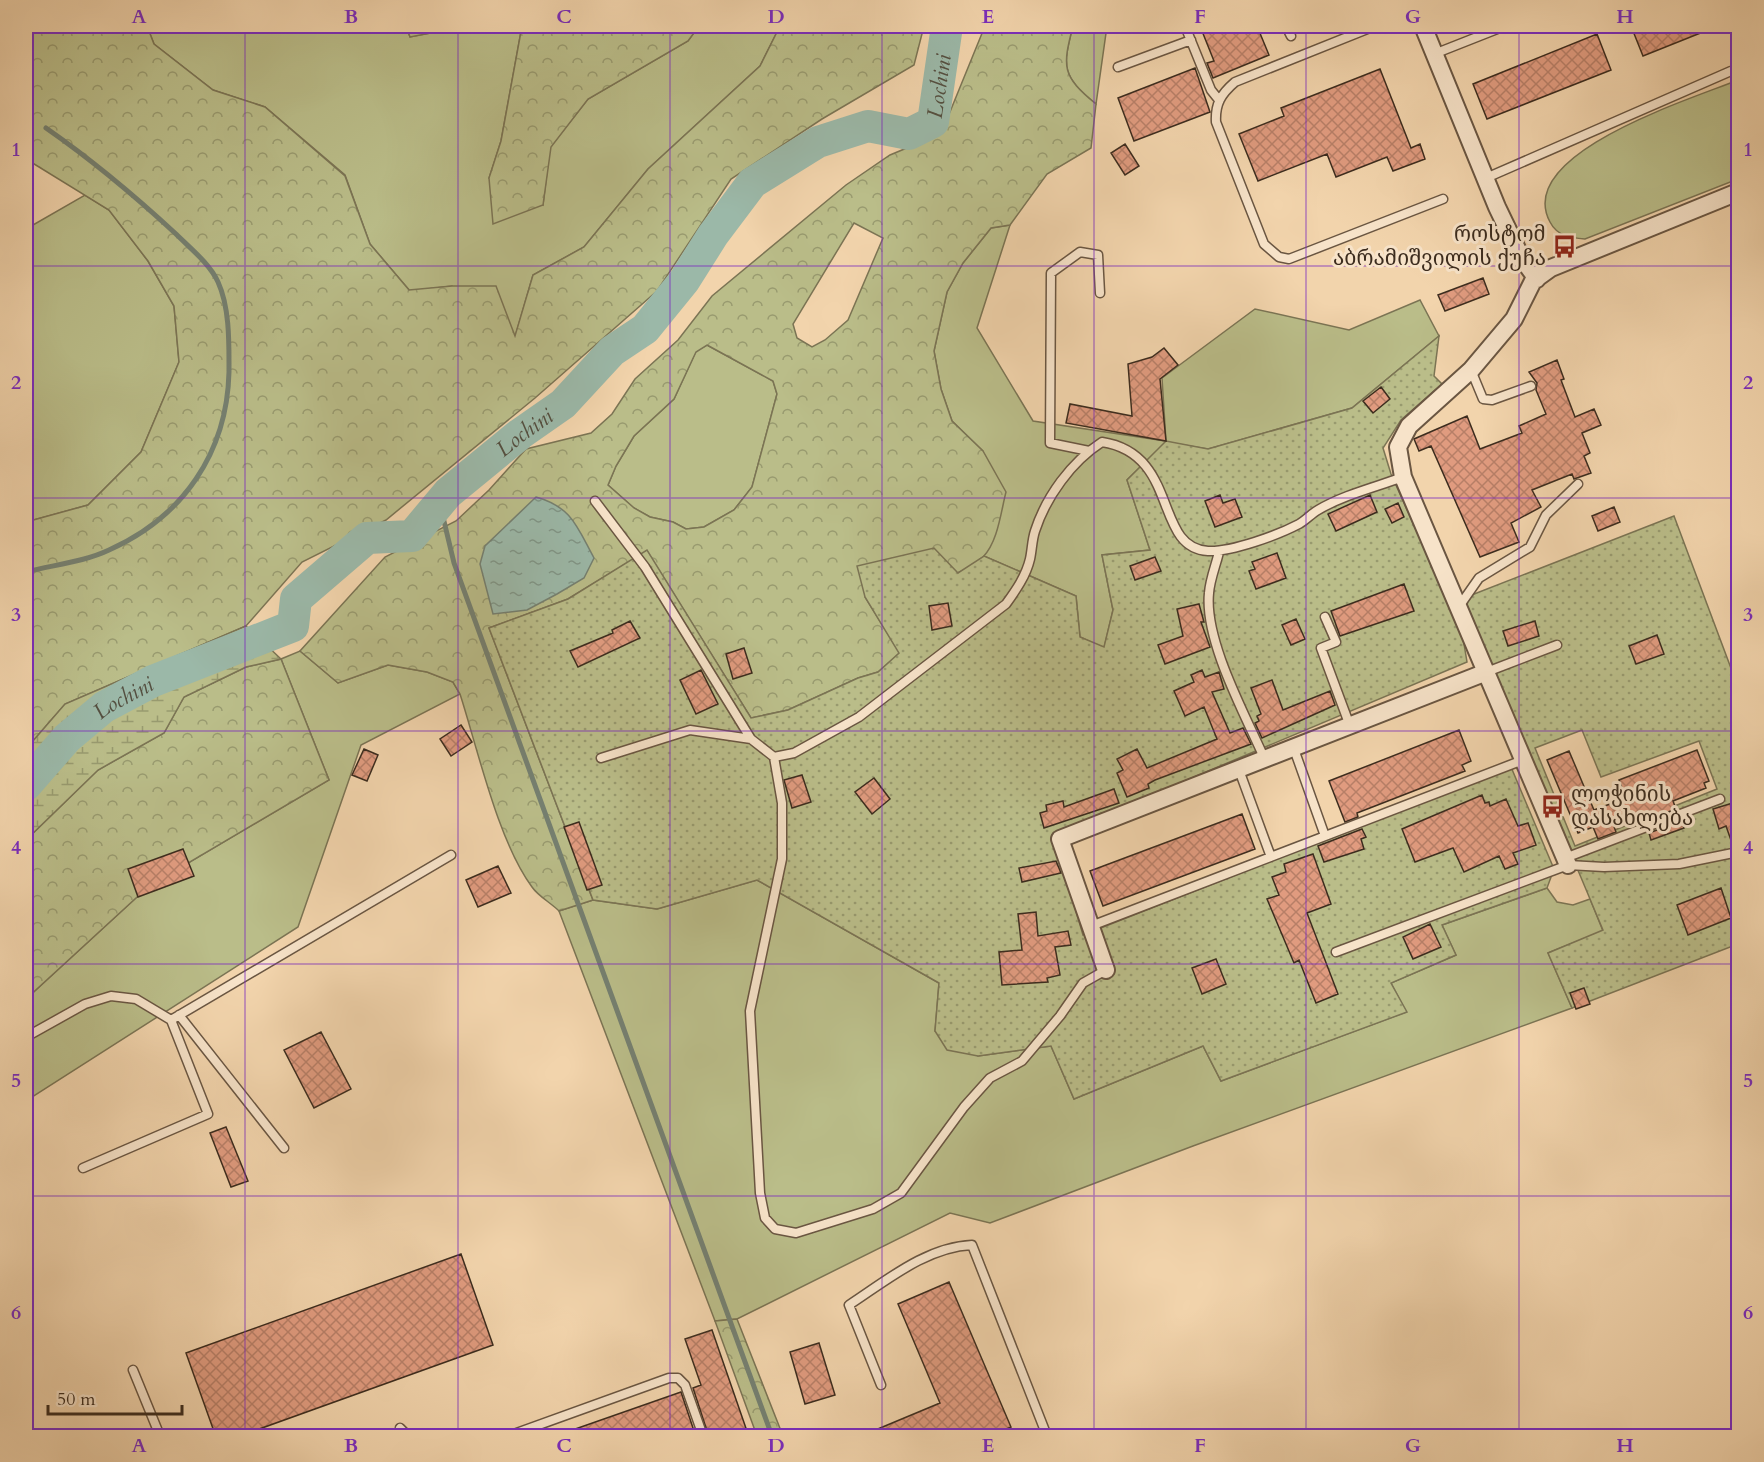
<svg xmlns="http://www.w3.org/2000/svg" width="1764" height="1462" font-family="Cardo,'Noto Serif Georgian',serif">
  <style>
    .grass { fill: #babd89; stroke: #7b7454; stroke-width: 1.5 }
    .forest { fill: url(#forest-crowns); stroke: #7b7454; stroke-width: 1.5; fill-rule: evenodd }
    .wetland { fill: url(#wetland-marsh); stroke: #7b7454; stroke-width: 1.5 }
    .garden { fill: url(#garden-dots); stroke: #7b7454; stroke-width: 1.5; fill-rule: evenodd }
    .water { fill: url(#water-ripples); stroke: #758071; stroke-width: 1.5 }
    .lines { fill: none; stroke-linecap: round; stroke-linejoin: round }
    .stream { stroke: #758071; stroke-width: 5 }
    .river { stroke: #9bb8a8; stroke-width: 32 }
    .building { fill: url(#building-cross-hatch); stroke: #3c2c1e; stroke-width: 1.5 }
    .service-casing { stroke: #6a5642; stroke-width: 11 }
    .minor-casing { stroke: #6a5642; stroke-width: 20 }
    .service { stroke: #f7e3c9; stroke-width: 8 }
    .minor { stroke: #f7e3c9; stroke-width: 16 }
    .grid { fill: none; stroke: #7b2cbf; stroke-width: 1.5; stroke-opacity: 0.55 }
    .labels { text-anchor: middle; stroke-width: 6; stroke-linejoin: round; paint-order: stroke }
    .poi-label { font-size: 21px; fill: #3c2c1e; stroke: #f7e3c9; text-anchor: end }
    .water-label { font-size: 22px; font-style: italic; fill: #544f40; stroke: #f7e3c9 }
    .neatline { fill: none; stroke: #7b2cbf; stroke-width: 2 }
    .grid-label { font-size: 20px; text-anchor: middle; font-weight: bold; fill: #7b2cbf }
  </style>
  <defs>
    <pattern id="forest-crowns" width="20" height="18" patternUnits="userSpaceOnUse" patternTransform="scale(1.5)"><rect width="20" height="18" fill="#babd89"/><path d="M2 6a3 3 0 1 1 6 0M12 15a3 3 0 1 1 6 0" fill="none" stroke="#989a6f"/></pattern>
    <pattern id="wetland-marsh" width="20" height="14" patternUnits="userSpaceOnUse" patternTransform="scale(1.5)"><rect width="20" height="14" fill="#babd89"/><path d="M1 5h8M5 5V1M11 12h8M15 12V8" fill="none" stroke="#989a6f"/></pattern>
    <pattern id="garden-dots" width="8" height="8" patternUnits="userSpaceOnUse" patternTransform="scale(1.5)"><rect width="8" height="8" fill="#babd89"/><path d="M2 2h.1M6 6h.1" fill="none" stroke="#989a6f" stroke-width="1.8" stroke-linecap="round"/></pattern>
    <pattern id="water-ripples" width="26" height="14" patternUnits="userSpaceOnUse" patternTransform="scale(1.5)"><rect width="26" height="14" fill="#9bb8a8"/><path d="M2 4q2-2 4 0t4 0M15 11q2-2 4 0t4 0" fill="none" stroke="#809688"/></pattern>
    <pattern id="building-cross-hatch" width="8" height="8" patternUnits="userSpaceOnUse" patternTransform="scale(1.5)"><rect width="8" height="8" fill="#e09b7f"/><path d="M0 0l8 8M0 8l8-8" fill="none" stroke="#b77f67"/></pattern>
  </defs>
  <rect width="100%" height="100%" fill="#f2d4ac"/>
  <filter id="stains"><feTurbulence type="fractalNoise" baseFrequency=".00333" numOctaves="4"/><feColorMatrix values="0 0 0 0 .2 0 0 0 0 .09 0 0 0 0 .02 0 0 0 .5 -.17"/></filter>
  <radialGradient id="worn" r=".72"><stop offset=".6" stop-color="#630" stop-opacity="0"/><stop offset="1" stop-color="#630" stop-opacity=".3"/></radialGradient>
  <path class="grass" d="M147 26H406L410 37 467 26H522L501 141 489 178 543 205 550 147 588 99 688 41 699 26H780L760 66 648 169 584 247 533 275 515 337 452 286 410 291 370 244 345 175 265 107 213 90 154 44Z
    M1073 26H1107L1096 104C1062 76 1062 68 1073 26Z
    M1738 80V179L1585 239C1571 238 1557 236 1550 222 1513 153 1695 98 1738 80Z
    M85 195 109 210 148 261 174 306 179 362 141 452 88 505 26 522V229Z
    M1010 225 977 328 1033 421 1166 441 1162 378 1255 309 1349 330 1420 300 1439 336 1352 408 1208 449 1166 442 1127 480 1150 550 1102 555 1113 610 1104 648 1080 637 1076 596 984 556 997 529 983 451 952 421 941 389 934 351 947 292 963 263 991 228Z
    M707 345 773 381 777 394 752 487 734 510 704 527 686 529 673 522 650 517 634 508 608 485 616 466 634 436 674 399 696 351Z
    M300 651 338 683 388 665 427 672 453 682 460 694 361 745 298 927 26 1101V999L149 886 329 780 281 659Z
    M757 880 939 983 935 1031 978 1056 1051 1046 1074 1099 1203 1046 1221 1081 1406 1012 1391 983 1456 955 1442 925 1547 888 1557 902 1573 905 1590 899 1603 931 1548 953 1572 1008 1193 1146 990 1223 950 1213 737 1319 715 1321 559 911 593 900 657 909Z"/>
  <path class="forest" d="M26 26H147L154 44 213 90 265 107 345 176 370 244 409 290 452 286H496L515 336 533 275 584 247 648 169 760 66 780 26H924L914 65 822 119 731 179 657 291 535 398 386 520 302 562 246 626 65 704 26 749V522L88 505 141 452 179 362 174 306 148 261 109 210 26 159Z
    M406 26H467L410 37Z
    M522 26H699L688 41 588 99 551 147 543 205 493 224 489 178 501 141Z
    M985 26H1073C1062 68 1062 76 1096 104L1091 148 1047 174 1010 225 991 228 963 263 947 292 934 351 941 389 952 421 983 451 1006 492C1001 511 998 542 983 557 959 581 898 589 865 597L900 653 878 672 858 678 788 710 751 718 647 551 568 599 489 628 593 900 559 911C551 903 538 896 532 887 498 841 478 750 460 694L453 682 427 672 388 665 338 683 300 651 385 557 456 521 489 490 526 449 591 433 612 414 635 379 678 340 712 296 846 185 890 155 926 140 945 124ZM854 223 883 238 848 320 825 340 812 347 797 338 793 324ZM707 345 773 381 777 394 752 487 734 510 704 527 686 529 673 522 650 517 634 508 608 485 616 466 634 436 674 399 696 352Z
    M281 659 329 780 149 886 26 999V840L98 770 164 733 184 697 246 667Z
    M737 1319 783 1436H757L715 1321Z"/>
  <path class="wetland" d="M246 626 281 659 246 667 184 697 164 733 98 770 26 840V749L65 704Z"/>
  <path class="garden" d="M1439 336 1434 376 1442 384 1401 420 1383 448 1391 474 1462 632 1467 662 1054 836 1083 935 1511 767 1554 869 1547 888 1442 925 1456 955 1391 983 1407 1012 1221 1081 1203 1046 1074 1099 1051 1046 978 1056 947 1050 935 1031 939 983 757 880 657 909 593 900 489 628 568 599 647 550 751 718 788 710 858 678 878 672 899 653 865 597 857 566 934 548 958 573 984 556 1076 596 1080 637 1104 647 1113 610 1102 555 1150 550 1127 480 1166 441 1208 449 1352 408Z
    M1674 516 1738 687V944L1572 1008 1548 953 1603 930 1464 598ZM1582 730 1601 777 1699 741 1717 789 1575 846 1535 748Z"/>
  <path class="water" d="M536 497C572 507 577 527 594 558L584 578 557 594 527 610 493 614 480 564 485 546Z"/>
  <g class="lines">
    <path class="stream" d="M448 493 443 517 454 563 772 1436
      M26 572C52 565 84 562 109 550 183 517 227 453 229 372 229 345 230 308 218 282 210 264 190 248 176 234 135 196 92 160 46 128"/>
    <path class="river" id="s1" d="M26 785 67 738 104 707 153 681 293 626 296 599 367 538 412 536 448 493 520 434 563 404 612 351 645 329 684 281 713 235 752 183 818 142 868 126 909 134 933 122 947 26"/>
  </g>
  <path class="building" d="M1200 26H1257L1269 55 1213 78 1207 63 1214 61Z
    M1631 26H1718L1643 56Z
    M1597 34 1611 70 1487 119 1473 84Z
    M1195 68 1210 112 1134 141 1118 98Z
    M1380 69 1411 148 1420 144 1425 159 1393 171 1387 157 1336 177 1327 154 1258 181 1239 134 1284 116 1281 108Z
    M1125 144 1139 166 1125 175 1111 153Z
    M1483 278 1489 294 1445 311 1438 295Z
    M1164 348 1178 365 1160 379 1166 441 1066 423 1070 404 1132 416 1128 364 1152 357Z
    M1557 360 1564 379 1561 380 1575 417 1594 409 1601 425 1582 433 1590 453 1584 456 1591 473 1574 479 1572 474 1532 490 1541 507 1511 523 1519 542 1480 557 1431 446 1419 451 1414 439 1467 416 1480 449 1522 433 1519 426 1546 414 1536 390 1537 383 1529 372Z
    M1381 387 1390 399 1373 413 1363 401Z
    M1220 495 1223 503 1235 499 1242 517 1215 527 1205 501Z
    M1370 495 1377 512 1336 531 1328 514Z
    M1398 503 1404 517 1392 523 1385 509Z
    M1614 507 1620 522 1598 531 1592 516Z
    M1277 553 1286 578 1256 589 1249 571 1255 569 1252 562Z
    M1155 557 1161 571 1135 580 1130 566Z
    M1404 584 1414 611 1340 636 1331 611Z
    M948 603 952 626 932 630 929 606Z
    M1199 604 1204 622H1201L1210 647 1165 664 1158 645 1183 636 1177 609Z
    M1296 619 1305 639 1291 645 1282 625Z
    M630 621 640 638 578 667 570 651 613 633 612 630Z
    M1535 621 1539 636 1508 646 1503 631Z
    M1657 635 1664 654 1636 664 1629 646Z
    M744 648 752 673 733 679 726 654Z
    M701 670 718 704 696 714 680 680Z
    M1202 670 1205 677 1219 672 1224 689 1212 692 1230 733 1243 728 1251 744 1155 780 1148 784 1149 788 1127 797 1117 773 1123 770 1117 759 1137 749 1147 768 1217 739 1204 707 1185 716 1174 691 1194 682 1191 675Z
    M1272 680 1283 710 1330 691 1335 705 1262 738 1255 723 1259 721 1257 716 1261 714 1251 688Z
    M461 725 472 742 451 756 440 739Z
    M1459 730 1471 761 1462 765 1465 771 1357 813 1358 817 1345 822 1329 781Z
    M364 749 378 755 367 781 352 775Z
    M1697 750 1709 781 1704 783 1706 788 1673 801 1676 809 1644 821 1641 814 1613 824 1616 832 1598 839 1593 827 1578 833 1547 760 1569 751 1594 810 1626 798 1619 780Z
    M802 775 811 802 792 808 784 780Z
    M874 778 890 799 872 814 855 792Z
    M1114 789 1119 803 1044 828 1040 813 1047 811 1046 805 1063 801 1064 807Z
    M1482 795 1485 803 1489 802 1490 806 1506 799 1518 826 1528 823 1536 845 1513 853 1518 864 1505 869 1499 856 1464 872 1453 848 1415 862 1402 829Z
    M1736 802 1738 814V846H1733L1726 826 1719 829 1713 809Z
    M1242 814 1255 849 1103 906 1090 871Z
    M1681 821 1684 828 1651 840 1649 833Z
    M579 822 602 885 587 890 564 827Z
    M1362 829 1366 837 1361 839 1364 849 1324 862 1318 846Z
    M183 849 194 876 138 897 128 869Z
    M1313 854 1331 904 1307 913 1338 994 1316 1003 1299 960 1294 963 1267 899 1279 895 1272 877 1286 872 1284 864Z
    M1056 861 1061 873 1022 882 1019 868Z
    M498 866 511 893 478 907 466 880Z
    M1721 888 1731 918 1688 935 1677 905Z
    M1036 912 1038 936 1068 931 1071 945 1055 947 1060 975 1047 978 1048 982 1002 985 999 952 1022 950 1018 914Z
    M1430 924 1441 947 1413 959 1403 937Z
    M1216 959 1226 984 1202 994 1192 968Z
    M1584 988 1590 1004 1576 1009 1570 993Z
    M321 1032 351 1089 314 1108 284 1050Z
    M226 1127 248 1181 231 1187 210 1133Z
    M461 1254 493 1345 237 1437H216L186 1353Z
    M949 1282 1011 1427 989 1437 861 1436 940 1403 898 1304Z
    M712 1330 749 1437H709L693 1388 701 1385 685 1339Z
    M819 1343 835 1395 805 1404 790 1352Z
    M681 1392 696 1437H562L561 1434Z"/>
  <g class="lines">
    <defs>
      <path id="service" d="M1185 26 1211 90 1219 100
        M1286 26 1291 36
        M1375 26 1235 82C1221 94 1215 104 1216 122L1264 244 1279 257 1289 259 1443 199
        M1434 54 1505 26
        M1118 67 1191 40
        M1486 178 1731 71
        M1471 370 1483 399 1492 400 1531 386
        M1089 451 1050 443 1051 273 1080 252 1098 255 1100 293
        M595 501 645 567 751 739 774 757 794 753 859 717 1006 604C1016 590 1026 576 1030 559 1032 550 1032 540 1035 531 1046 497 1071 462 1102 442 1180 454 1153 548 1208 551 1232 552 1278 535 1299 524 1306 520 1311 514 1318 510 1343 495 1376 487 1403 477
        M1219 552C1216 565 1210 579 1209 593 1204 641 1246 716 1265 760
        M1458 608 1479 578 1530 547 1546 515 1578 484
        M1325 617 1336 642 1321 648 1350 726
        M1484 673 1557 645
        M1294 749 1325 836
        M774 757 782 803V859L750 1011 760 1193 765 1218 775 1229 796 1233 873 1209 901 1193 964 1107 990 1078 1022 1061 1060 1016 1083 983 1106 970
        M601 758 690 730 751 739
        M1239 770 1271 857
        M1565 858 1720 799
        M1091 926 1523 760
        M1336 952 1568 865 1604 867 1679 864 1738 852
        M179 1015 284 1148
        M171 1020 451 855
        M26 1037 85 1004 111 996 136 999 171 1020 208 1114 83 1168
        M133 1370 160 1436
        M881 1385 849 1305C886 1281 926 1247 972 1245L1047 1436
        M400 1428 408 1436
        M327 1434 328 1436
        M508 1436 669 1378H678L685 1385 703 1436"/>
      <path id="minor" d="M1423 26 1497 207 1521 257 1537 279
        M1568 865 1403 477 1398 447 1409 426 1471 370 1514 319 1533 281 1551 268 1738 192
        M1106 970 1060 839 1484 673"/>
    </defs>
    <use href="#service" class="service-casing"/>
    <use href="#minor" class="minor-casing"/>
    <use href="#service" class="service"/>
    <use href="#minor" class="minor"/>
  </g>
  <path class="grid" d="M245 26V1436M458 26V1436M670 26V1436M882 26V1436M1094 26V1436M1306 26V1436M1519 26V1436M26 266H1738M26 498H1738M26 731H1738M26 964H1738M26 1196H1738"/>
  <defs>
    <symbol id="bus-bare" viewBox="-9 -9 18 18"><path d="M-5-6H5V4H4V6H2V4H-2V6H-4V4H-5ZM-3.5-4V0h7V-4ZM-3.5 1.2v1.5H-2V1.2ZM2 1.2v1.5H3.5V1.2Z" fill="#8f2418" stroke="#f7e3c9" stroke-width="2.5" paint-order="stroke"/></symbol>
  </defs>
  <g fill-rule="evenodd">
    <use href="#bus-bare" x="1548" y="230" width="33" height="33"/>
    <use href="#bus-bare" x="1536" y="790" width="33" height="33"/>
  </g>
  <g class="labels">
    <g class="poi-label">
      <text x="1546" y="241">როსტომ<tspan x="1546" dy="24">აბრამიშვილის ქუჩა</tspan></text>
      <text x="1571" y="801" text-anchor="start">ლოჭინის<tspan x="1571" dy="24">დასახლება</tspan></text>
    </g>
    <g class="water-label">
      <text dy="8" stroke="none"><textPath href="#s1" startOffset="1212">Lochini</textPath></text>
      <text dy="8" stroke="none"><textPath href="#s1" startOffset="636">Lochini</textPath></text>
      <text dy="8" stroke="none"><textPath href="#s1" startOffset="132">Lochini</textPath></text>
    </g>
  </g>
  <rect width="1764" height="1462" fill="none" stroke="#f2d4ac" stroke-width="66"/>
  <path d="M48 1405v9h134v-9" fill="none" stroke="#3c2c1e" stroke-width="3"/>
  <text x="57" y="1405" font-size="18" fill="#3c2c1e" stroke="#f7e3c9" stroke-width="4.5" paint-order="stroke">50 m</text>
  <rect x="33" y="33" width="1698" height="1396" class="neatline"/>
  <g class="grid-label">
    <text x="139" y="23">A</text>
    <text x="351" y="23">B</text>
    <text x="564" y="23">C</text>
    <text x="776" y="23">D</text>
    <text x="988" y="23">E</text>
    <text x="1200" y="23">F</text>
    <text x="1413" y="23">G</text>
    <text x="1625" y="23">H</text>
    <text x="16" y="156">1</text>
    <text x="1748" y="156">1</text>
    <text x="16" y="389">2</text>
    <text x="1748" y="389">2</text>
    <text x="16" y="621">3</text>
    <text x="1748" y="621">3</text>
    <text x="16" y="854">4</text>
    <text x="1748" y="854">4</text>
    <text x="16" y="1087">5</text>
    <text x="1748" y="1087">5</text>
    <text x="16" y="1319">6</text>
    <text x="1748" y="1319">6</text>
    <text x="139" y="1452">A</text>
    <text x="351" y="1452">B</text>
    <text x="564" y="1452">C</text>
    <text x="776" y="1452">D</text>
    <text x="988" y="1452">E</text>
    <text x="1200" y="1452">F</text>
    <text x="1413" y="1452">G</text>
    <text x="1625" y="1452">H</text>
  </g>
  <rect width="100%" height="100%" filter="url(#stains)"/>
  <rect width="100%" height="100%" fill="url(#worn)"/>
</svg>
